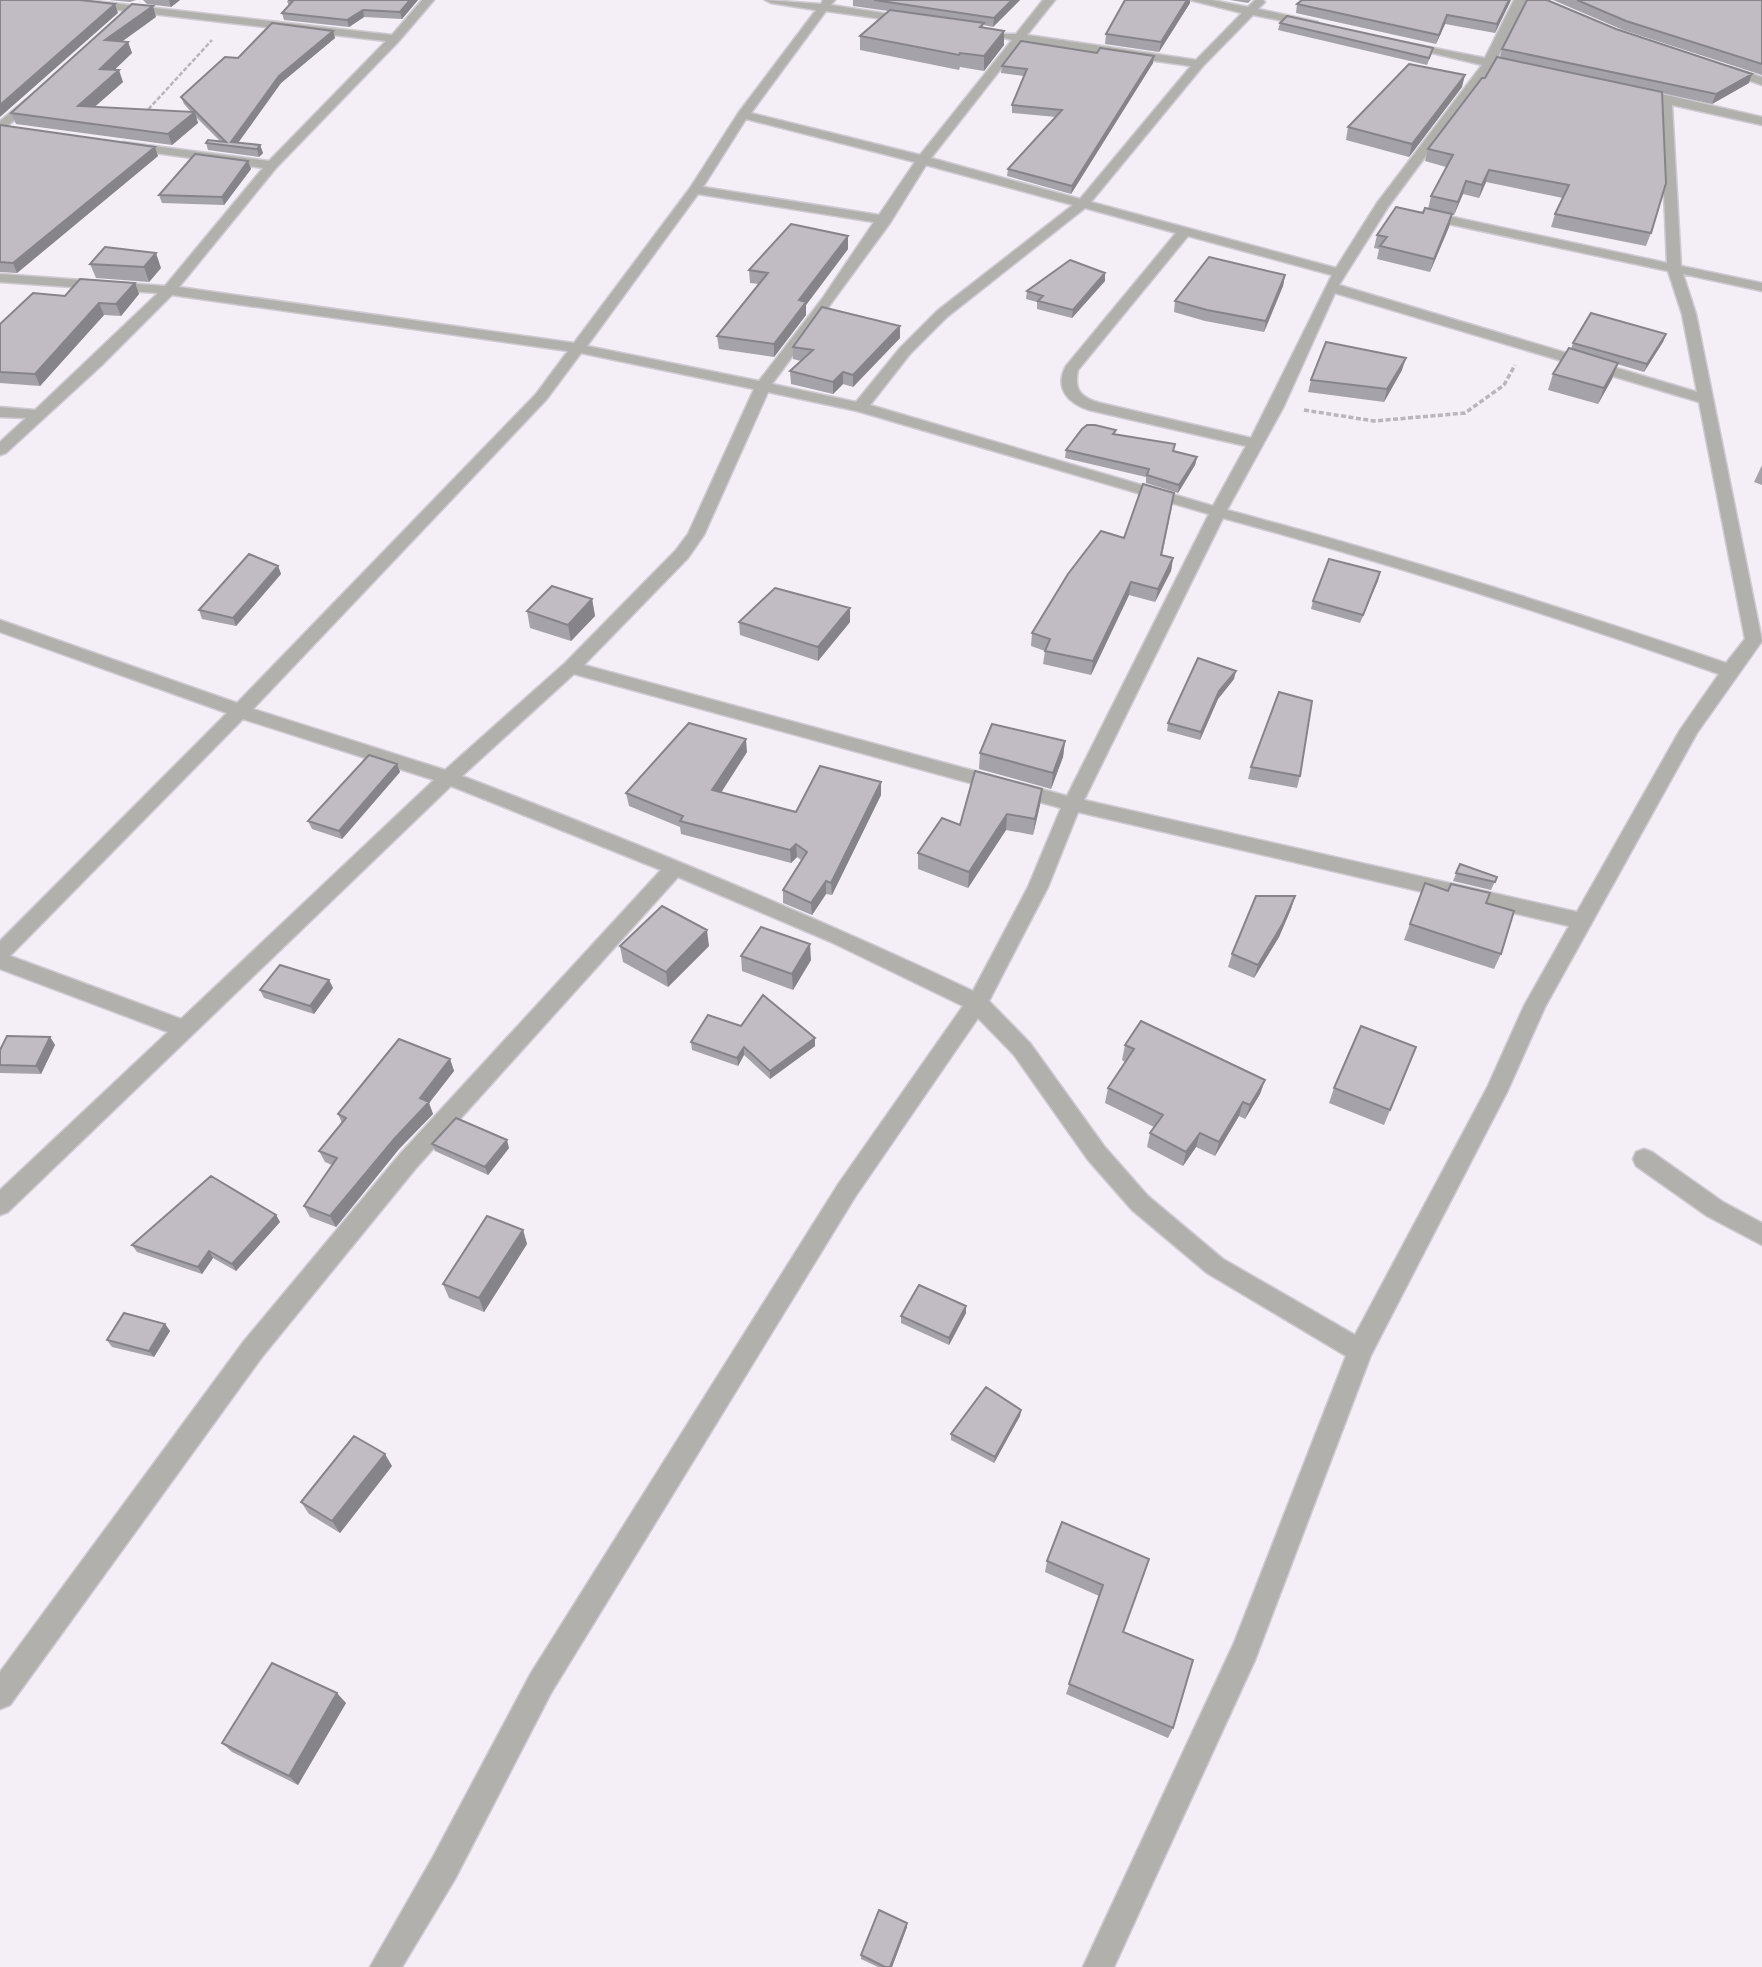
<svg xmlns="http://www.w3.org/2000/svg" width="1762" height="1967" font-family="'Libre Baskerville',serif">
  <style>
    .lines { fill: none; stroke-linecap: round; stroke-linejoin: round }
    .minor-casing { stroke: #cfcad2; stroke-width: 3 }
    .path-far1 { stroke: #bab5bc; stroke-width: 2.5; stroke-dasharray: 4.5 2; stroke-linecap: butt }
    .path { stroke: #bab5bc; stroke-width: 3.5; stroke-dasharray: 5 2.5; stroke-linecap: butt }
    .minor { fill: #b2b0ac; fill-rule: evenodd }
    .wall { fill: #a6a2a9 }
    .shaded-wall { fill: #878489 }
    .building { fill: #c1bcc4; stroke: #878489; stroke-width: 2 }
  </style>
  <rect width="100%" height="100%" fill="#f4eef7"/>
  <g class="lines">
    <defs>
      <path id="minor" d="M51 0H86L392 35 422 0H434L399 41 276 168 179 287 574 343 690 188 739 112 816 10 771 3 765 0 821 4 823 0H835L831 5 915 18V22L911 23 826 11 751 113 920 155 1012 40 1004 38V34H1016L1043 0H1055L1027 35 1196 60 1242 13 1190 0H1212L1248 7 1255 0H1263L1265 2 1258 9 1318 22V26L1314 27 1253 15 1203 66 1091 202 1336 268 1377 203 1482 65 1403 46V42L1485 58 1514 0H1526L1496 61 1505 65 1499 69 1492 67 1388 207 1339 285 1697 392 1682 314 1668 271 1425 219 1418 215 1425 211 1667 263 1660 102 1648 97 1654 93 1666 95 1762 117V125L1672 105 1681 266 1762 283V291L1683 274 1696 314 1762 641 1697 733 1545 1007 1508 1090 1371 1355 1255 1660 1114 1967H1083L1234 1643 1346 1356 1207 1273 1132 1210 1088 1160 1014 1055 978 1018 855 1197 551 1693 455 1879 402 1967H370L433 1857 531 1673 839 1183 963 1006 831 942 678 877 416 1168 262 1357 10 1705 0 1709V1672L244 1341 400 1154 661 870 451 786 8 1212 0 1215V1190L168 1032 0 969V941L227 713 0 632V620L237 703 536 394 568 351 172 295 102 365 6 453 0 455V442L26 418 0 417V407L35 410 158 293 0 282V274L165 286 263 168 127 149 123 148V142L269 161 386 41 57 3ZM1022 42 1191 66 1080 199 931 158ZM746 119 915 162 879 215 703 187ZM926 165 1073 205 937 311 900 348 856 402 772 384 890 223ZM698 194 874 222 822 299 759 381 587 346ZM1085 208 1176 233 1066 366C1054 388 1068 403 1089 410L1246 446 1213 506 870 405 910 354 947 317ZM1188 236 1332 275 1251 438 1100 403C1080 397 1074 390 1078 370ZM1335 293 1699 402 1745 639 1726 663C1561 607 1396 555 1227 510L1284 406ZM581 353 754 389 688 534 676 550 565 663 445 770 253 709 546 400ZM768 392 857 411 1209 514 1067 796 584 665 688 558 704 535ZM1223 518C1391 564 1555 616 1719 674L1680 730 1577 912 1084 800ZM574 674 1061 808 1028 887 973 991C806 912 635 842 462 776ZM243 719 434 780 181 1019 10 956ZM1078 812 1569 926 1524 1006 1487 1088 1355 1335 1223 1259 1148 1196 1104 1146 1030 1043 989 1001 1048 887Z
        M1722 67H1730L1762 77V85L1722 71Z
        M32 95 38 99 36 102 0 132V121Z
        M1644 1149 1652 1152 1723 1202 1762 1223V1245L1707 1216 1636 1166 1633 1159 1636 1152Z"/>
    </defs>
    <use href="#minor" class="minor-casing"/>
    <path class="path-far1" d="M144 114 212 40"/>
    <path class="path" d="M1304 410 1374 421 1465 413 1504 385 1515 365"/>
    <use href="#minor" class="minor"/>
  </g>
  <path class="wall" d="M109 0H136L130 2Z
    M143 0H180L171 7 147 4Z
    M418 0 402 19 364 17 349 27 284 20 282 13 289 6 287 1Z
    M853 0H1020L993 27 983 25V27L1004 45 984 71 960 67 959 70 860 50V36L888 11 853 6Z
    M1230 0H1251L1248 3Z
    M1302 0H1511L1495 33 1445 24 1436 44 1296 13 1297 4Z
    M1553 0H1762V75L1623 30Z
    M1190 3 1159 52 1105 44 1106 34Z
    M156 17 122 41 128 42 132 53 114 70 123 82 94 107 191 112 184 104 181 97 238 58 333 31 335 38 281 83 238 143 260 145 263 153 259 157 208 150 206 143 220 141 196 117 198 123 172 145 16 124 11 113Z
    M1280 23 1431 55 1427 65 1278 30Z
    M1616 29 1749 83 1712 104 1662 93 1651 233 1646 246 1551 227 1555 214 1563 198 1486 182 1479 198 1463 194 1454 215H1452L1449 227 1430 272 1377 259 1379 249 1374 248 1377 235 1423 213 1428 209 1431 196 1446 167 1425 161 1428 149 1485 78 1500 57 1502 49Z
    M1153 63 1071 194 1007 176 1008 169 1056 117 1012 113V105L1024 76 1001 73 1002 66Z
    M1462 87 1409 157 1346 140 1348 127Z
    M0 125 158 156 17 273 0 272Z
    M248 161 251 169 224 205 162 203 159 195Z
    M848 236V249L806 305V315L774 357 719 349 717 336 759 284 750 283 749 270Z
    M90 264 161 268 149 282 96 278Z
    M1285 275 1283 286 1264 332 1205 321 1174 312 1175 301Z
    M1105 281 1072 318 1037 309V302L1026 299 1027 291Z
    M135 283 139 294 121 316 104 315 40 386 0 383V324L65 296Z
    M1666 334 1663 342 1644 372 1617 364 1612 379 1598 404 1548 390 1553 374 1571 349 1573 343Z
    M900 338 853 387 843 384 833 394 791 384 790 371 801 361 793 359V347Z
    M1402 370 1384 402 1308 392 1311 380Z
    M1116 430 1115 434 1197 457 1195 465 1178 493 1146 483V477L1065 458 1066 450Z
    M1762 465V485L1754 482Z
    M1172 506 1162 555 1173 558 1171 571 1155 602 1129 595 1091 675 1043 664 1045 651 1031 646 1032 633 1124 538Z
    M278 566 281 574 236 626 202 619 199 610Z
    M1380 572 1360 623 1311 609 1313 601Z
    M592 599 595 616 571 641 530 628 527 611Z
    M739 622H850L818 661 740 635Z
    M1234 679 1218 699 1200 740 1167 731 1168 723Z
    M1065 741 1063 757 1051 789 979 769 980 753Z
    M747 752 721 793 796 812 881 795 832 895 826 894 812 915 783 903V890L801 860 797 857 791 863 681 834 680 827 629 806 626 793Z
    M397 764 400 772 342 839 312 829 308 821Z
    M1251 767 1300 776 1297 788 1248 779Z
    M1042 789 1040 805 1033 835 1006 830 968 888 918 869V853L960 825Z
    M1460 864 1497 877 1491 890 1453 881Z
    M1425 883 1486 903 1501 954 1494 969 1404 940Z
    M1295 896 1291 909 1279 937 1254 978 1228 967 1232 954Z
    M620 946H709L668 987 623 962Z
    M741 956 811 960 793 990 742 971Z
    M329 980 333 988 314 1014 264 998 260 990Z
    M741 1026 815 1038V1046L770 1079 744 1055 738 1066 692 1050 691 1042Z
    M50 1037 55 1045 41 1074 0 1073V1050Z
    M1125 1045 1265 1080 1260 1094 1245 1119 1239 1116 1215 1156 1196 1147 1183 1166 1147 1147 1150 1133 1154 1127 1105 1103 1108 1088 1125 1062 1122 1060Z
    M1416 1047 1384 1125 1329 1103 1334 1088Z
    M450 1059 454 1071 429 1103 433 1114 399 1149 336 1227 310 1217 304 1206 332 1165 325 1162 319 1151 342 1123 338 1114Z
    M432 1144 509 1148 488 1175 435 1151Z
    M276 1215 280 1222 236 1271 213 1258 202 1274 137 1252 132 1245Z
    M523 1230 527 1244 484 1312 449 1298 443 1284Z
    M966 1313 949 1345 901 1323V1316Z
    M165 1324 170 1331 154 1357 112 1347 107 1340Z
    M1021 1410 1020 1416 994 1463 951 1440V1434Z
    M392 1466 340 1533 309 1514 301 1502Z
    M1149 1559 1123 1632 1173 1728 1168 1738 1066 1694 1099 1596 1045 1572 1047 1561Z
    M346 1703 298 1785 232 1752 222 1743Z
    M907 1923V1927L892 1967H878L861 1959V1955Z"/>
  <path class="shaded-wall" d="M169 0H180L171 7Z
    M410 0H418L402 19 400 12Z
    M1012 0H1020L993 27 994 18Z
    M1187 0H1190V3L1159 52 1161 42Z
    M1509 0H1511L1495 33 1497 24Z
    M115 4 118 13 0 117V105Z
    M153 6 156 17 109 51 105 40Z
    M363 10 364 17 349 27 347 20Z
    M1447 15 1445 24 1436 44 1439 35Z
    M333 31 335 38 281 83 235 147 231 142 279 76Z
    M1004 31V45L984 71V56Z
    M128 42 132 53 104 80 100 69Z
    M1154 56 1153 63 1071 194 1072 186Z
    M119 70 123 82 82 118 78 106Z
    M1752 74 1749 83 1712 104 1716 94Z
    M1465 75 1462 87 1409 157 1412 144Z
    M195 112 198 123 172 145 168 134Z
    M260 145 263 153 259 157 257 149Z
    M155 147 158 156 17 273 13 263Z
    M248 161 251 169 224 205 222 197Z
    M1489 170 1486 182 1479 198 1482 185Z
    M1466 181 1463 194 1454 215 1458 202Z
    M1452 214 1449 227 1430 272 1434 259Z
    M848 236V249L806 305V315L774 357V344L799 300Z
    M156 253 161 268 149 282 144 267Z
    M1105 273V281L1072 318 1073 310Z
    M1285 275 1283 286 1264 332 1266 321Z
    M135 283 139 294 121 316 116 304Z
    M99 303 104 315 40 386 35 374Z
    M900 326V338L853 387V375Z
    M1666 334 1663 342 1644 372 1647 364Z
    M1406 358 1402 370 1384 402 1387 389Z
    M1618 363 1612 379 1598 404 1604 388Z
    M843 372V384L833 394V382Z
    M1197 457 1195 465 1178 493 1179 485Z
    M1173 558 1171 571 1155 602 1158 589Z
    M278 566 281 574 236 626 233 618Z
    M1380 572 1378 581 1360 623 1363 615Z
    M1131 582 1129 595 1091 675 1093 661Z
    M592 599 595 616 571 641 568 625Z
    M850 608V622L818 661V647Z
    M1236 671 1234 679 1218 699 1200 740 1201 732 1219 691Z
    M746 739 747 752 714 803 712 790Z
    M1065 741 1063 757 1051 789 1053 773Z
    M397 764 400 772 342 839 339 831Z
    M881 782V795L832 895 831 883Z
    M1042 789 1040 805 1033 835 1035 819Z
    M1007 814 1006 830 968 888 969 872Z
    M796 844 797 857 791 863 790 850Z
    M826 881V894L812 915 811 903Z
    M1295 896 1291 909 1279 937 1254 978 1258 965Z
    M707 930 709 946 668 987 666 972Z
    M810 944 811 960 793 990 792 974Z
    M329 980 333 988 314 1014 310 1006Z
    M50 1037 55 1045 41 1074 36 1066Z
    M815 1038V1046L770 1079V1071Z
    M744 1047V1055L738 1066 737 1058Z
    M450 1059 454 1071 429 1103 433 1114 399 1149 336 1227 330 1216Z
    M1265 1080 1260 1094 1245 1119 1250 1105Z
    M1243 1102 1239 1116 1215 1156 1219 1142Z
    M1200 1133 1196 1147 1183 1166 1186 1152Z
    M507 1140 509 1148 488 1175 485 1167Z
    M276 1215 280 1222 236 1271 232 1264Z
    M523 1230 527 1244 484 1312 479 1298Z
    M209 1251 213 1258 202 1274 198 1267Z
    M966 1306V1313L949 1345V1338Z
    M165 1324 170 1331 154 1357 149 1351Z
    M1021 1410 1020 1416 994 1463 995 1457Z
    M385 1454 392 1466 340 1533 332 1521Z
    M337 1693 346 1703 298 1785 289 1776Z
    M907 1923V1927L892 1967H890Z"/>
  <path class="building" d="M0 0H80L115 4 0 105Z
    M288 0H410L400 12 363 10 347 20 282 13 293 1Z
    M874 0H1012L994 18Z
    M1125 0H1187L1161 42 1106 34Z
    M1302 0H1509L1497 24 1447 15 1439 35 1297 4Z
    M1527 0H1547L1616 29 1752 74 1716 94 1502 49Z
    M1577 0H1762V64L1626 21Z
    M132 4 153 6 105 40 128 42 100 69 119 70 78 106 195 112 168 134 11 113Z
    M890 10 984 23 980 27 1004 31 984 56 960 53 959 55 860 36Z
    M1287 16 1433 48 1429 58 1280 23Z
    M272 23 333 31 279 76 231 142 260 145 257 149 206 143 208 140 226 142 181 97 225 57 238 58Z
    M1021 41 1097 53 1100 48 1154 56 1072 186 1008 169 1062 110 1012 105 1027 69 1002 66Z
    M1497 57 1662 92 1666 183 1651 233 1555 214 1569 185 1489 170 1482 185 1466 181 1458 202 1431 196 1453 155 1428 149 1482 78H1485Z
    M1409 64 1465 75 1412 144 1348 127Z
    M0 125 155 147 13 263 0 262Z
    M195 154 248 161 222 197 159 195Z
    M1396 207 1423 213 1425 208 1452 214 1434 259 1380 246 1387 237 1377 235Z
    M791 224 848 236 799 300 806 302 774 344 717 336 768 273 749 270Z
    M105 247 156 253 144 267 90 264Z
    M1209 257 1285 275 1266 321 1207 310 1175 301Z
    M1070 260 1105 273 1073 310 1038 301 1043 296 1027 291Z
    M80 279 135 283 116 304 99 303 35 374 0 372V324L33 293 65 296Z
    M822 307 900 326 853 375 843 372 833 382 790 371 813 350 793 347Z
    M1591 313 1666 334 1647 364 1573 343Z
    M1326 342 1406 358 1387 389 1311 380Z
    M1569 348 1618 363 1604 388 1553 374Z
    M1087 425H1095L1116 430 1113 434 1175 444 1173 451 1197 457 1179 485 1147 475 1149 469 1066 450 1082 429Z
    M1143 484 1174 493 1161 555 1173 558 1158 589 1131 582 1093 661 1045 651 1050 639 1032 633 1068 574 1101 531 1124 538Z
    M249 554 278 566 233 618 199 610Z
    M1329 559 1380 572 1363 615 1313 601Z
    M552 586 592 599 568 625 527 611Z
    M775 588 850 608 818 647 739 622Z
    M1198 658 1236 671 1219 691 1201 732 1168 723Z
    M1279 692 1312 701 1300 776 1251 767Z
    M689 723 746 739 712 790 796 812 820 766 881 782 831 883 826 881 811 903 783 890 807 852 796 844 790 850 680 821 683 816 626 793Z
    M992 724 1065 741 1053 773 980 753Z
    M369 755 397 764 339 831 308 821Z
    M975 771 1042 789 1035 819 1007 814 969 872 918 853 942 818 960 825Z
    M1460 864 1497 877 1495 882 1456 873Z
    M1425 883 1448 891 1451 884 1490 893 1486 903 1514 911 1501 954 1410 924Z
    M1256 896H1295L1283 923 1258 965 1232 954Z
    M662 906 707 930 666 972 620 946Z
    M761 927 810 944 792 974 741 956Z
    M280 965 329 980 310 1006 260 990Z
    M763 995 815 1038 770 1071 744 1047 737 1058 691 1042 708 1015 741 1026Z
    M1141 1021 1265 1080 1250 1105 1243 1102 1219 1142 1200 1133 1186 1152 1150 1133 1163 1115 1108 1088 1134 1049 1125 1045Z
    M1361 1026 1416 1047 1390 1110 1334 1088Z
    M7 1036 50 1037 36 1066 0 1065V1050Z
    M399 1039 450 1059 420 1098 429 1102 395 1138 330 1216 304 1206 337 1158 319 1151 346 1118 338 1114Z
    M456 1118 507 1140 485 1167 432 1144Z
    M211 1176 276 1215 232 1264 209 1251 198 1267 132 1245Z
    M487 1216 523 1230 479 1298 443 1284Z
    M919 1285 966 1306 949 1338 901 1316Z
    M124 1313 165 1324 149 1351 107 1340Z
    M986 1387 1021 1410 995 1457 951 1434Z
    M354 1436 385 1454 332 1521 301 1502Z
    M1062 1522 1149 1559 1123 1632 1193 1660 1173 1728 1069 1684 1103 1585 1047 1561Z
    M272 1663 337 1693 289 1776 222 1743Z
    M879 1910 907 1923 890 1967H885L861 1955Z"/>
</svg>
